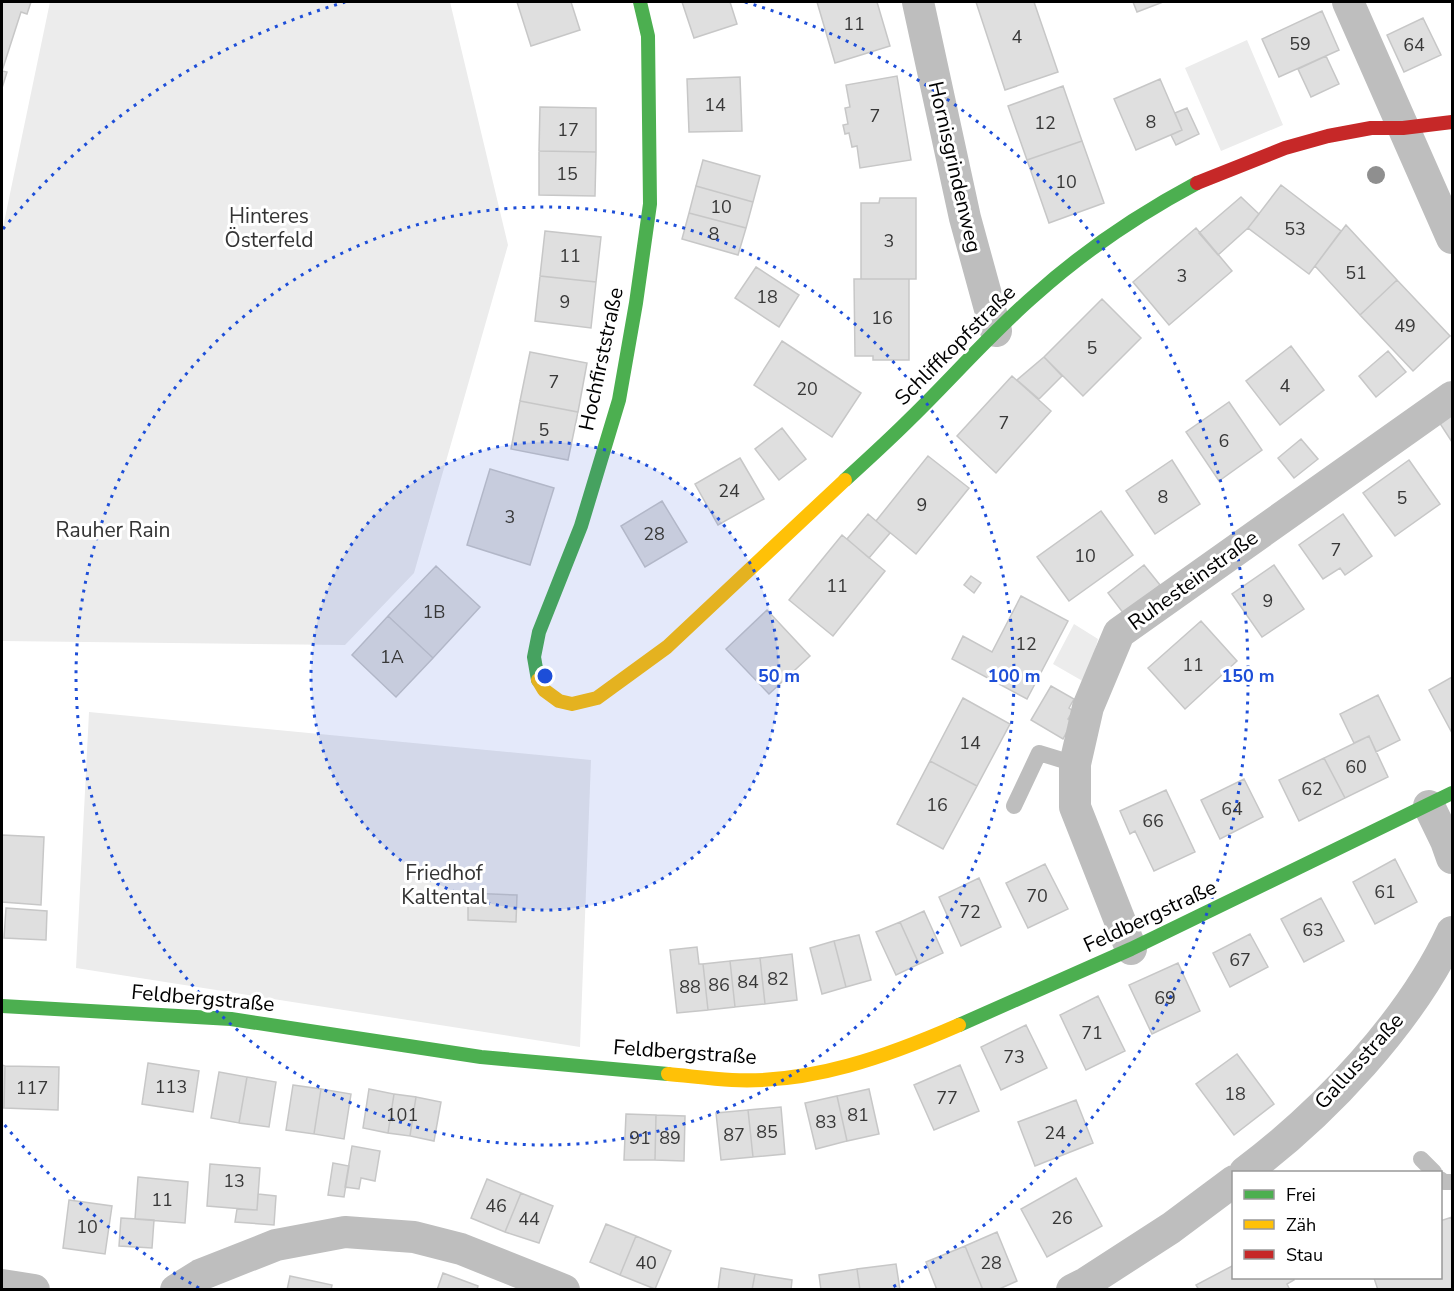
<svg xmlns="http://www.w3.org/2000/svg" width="1454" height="1291" font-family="'Nunito Sans',sans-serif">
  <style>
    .green { fill: #ececec }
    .building { fill: #dfdfdf; stroke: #c7c7c7; stroke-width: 1.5 }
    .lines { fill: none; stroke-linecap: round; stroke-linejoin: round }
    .lane { stroke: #bebebe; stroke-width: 16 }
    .street { stroke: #bebebe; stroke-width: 32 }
    .fast { stroke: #4caf50; stroke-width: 14 }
    .slow { stroke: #ffc107; stroke-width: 14 }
    .jam { stroke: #c62828; stroke-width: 14 }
    .tree { fill: #8f8f8f }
    .ring { fill: none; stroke: #1d4ed8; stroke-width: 3; stroke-dasharray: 3 6 }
    .labels { text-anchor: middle; stroke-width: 6; stroke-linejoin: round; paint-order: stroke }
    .number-label { font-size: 18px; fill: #383838 }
    .street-label { font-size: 21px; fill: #000; stroke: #fff }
    .park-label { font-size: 21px; fill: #333; stroke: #fff }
    .centre { fill: #1d4ed8; stroke: #fff; stroke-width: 3 }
    .ring-label { font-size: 18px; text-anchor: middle; font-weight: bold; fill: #1d4ed8; stroke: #fff; stroke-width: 6; stroke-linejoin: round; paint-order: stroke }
  </style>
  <rect width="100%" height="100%" fill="#fff"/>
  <path class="green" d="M50 2H450L508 245 414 573 345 645 2 641V232Z
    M1247 40 1283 125 1221 151 1185 68Z
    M1074 624 1098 639 1086 683 1053 664Z
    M89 712 591 760 580 1047 76 968Z"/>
  <path class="building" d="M2 2H31L27 14 21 12 2 71 7 72 2 88Z
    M517 2H571L580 30 531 46Z
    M682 2H730L737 24 694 38Z
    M817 2H877L890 46 835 63Z
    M976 2H1034L1058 72 1005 90Z
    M1133 2H1163L1137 12Z
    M1322 11 1339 50 1279 77 1262 39Z
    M1423 18 1441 55 1404 72 1387 35Z
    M1326 56 1339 84 1311 97 1298 69Z
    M897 76 911 160 860 168 857 146 852 147 849 133 845 134 843 125 848 124 845 108 850 107 846 85Z
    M740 77 742 131 689 132 687 79Z
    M1160 79 1182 130 1136 150 1114 99Z
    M1063 86 1082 141 1027 160 1008 106Z
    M540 107 596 108V152L539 151Z
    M1187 108 1199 134 1176 145 1171 135 1182 130 1175 113Z
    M1082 141 1104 203 1049 223 1027 160Z
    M539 151 596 152 595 196 539 195Z
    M703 160 760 176 753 202 696 186Z
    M1281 185 1341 231 1309 274 1248 228Z
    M696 186 753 202 746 228 689 213Z
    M1241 197 1259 214 1248 228 1218 255 1199 233Z
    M880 198H916V279H861V203H879Z
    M689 213 746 228 738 255 682 239Z
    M1346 225 1397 280 1360 315 1315 266Z
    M1196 228 1232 271 1169 325 1133 282Z
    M545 231 601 237 596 282 540 276Z
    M756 267 799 295 779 327 735 298Z
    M540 276 596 282 591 328 535 321Z
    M854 279H909V360H873V356H855Z
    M1397 280 1450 336 1413 371 1360 315Z
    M1102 299 1141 338 1083 396 1044 357Z
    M782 341 861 393 832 437 754 385Z
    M1291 346 1324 390 1280 425 1246 381Z
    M1388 351 1406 372 1376 397 1359 376Z
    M530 352 587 363 578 412 520 401Z
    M1044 357 1062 376 1039 399 1017 380Z
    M1012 376 1051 411 996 473 957 436Z
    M520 401 578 412 568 460 511 449Z
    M1229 402 1262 450 1219 481 1186 432Z
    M1452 413V442L1439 422Z
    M782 428 806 459 779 480 755 449Z
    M1301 439 1318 459 1294 478 1278 458Z
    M928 456 969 488 916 554 876 521Z
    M740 458 764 499 718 525 695 484Z
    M1172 460 1200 504 1155 534 1126 491Z
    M1409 460 1440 504 1395 536 1363 493Z
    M490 469 554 488 530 565 467 545Z
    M662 501 687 542 645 567 621 526Z
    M1101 511 1133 555 1069 601 1037 557Z
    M868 514 890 533 869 558 847 539Z
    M1343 514 1372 556 1345 575 1340 568 1323 579 1299 545Z
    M842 535 885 571 833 636 789 600Z
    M1144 565 1160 585 1124 614 1108 593Z
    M1274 565 1304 609 1262 637 1232 594Z
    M436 566 480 607 433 658 388 616Z
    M971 576 981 583 974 593 964 585Z
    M1021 596 1068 621 1027 699 952 659 963 636 992 652Z
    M767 610 810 656 769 694 726 649Z
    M388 616 433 658 396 697 352 655Z
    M1201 621 1237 661 1185 709 1148 668Z
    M1452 677V733L1429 690Z
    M1051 686 1074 699 1069 708 1073 711 1068 719 1072 722 1063 739 1031 720Z
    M1378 695 1400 740 1376 752 1369 736 1354 743 1340 714Z
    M963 698 1010 724 977 786 930 761Z
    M1369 736 1388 777 1345 798 1324 758Z
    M1324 758 1345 798 1299 821 1279 780Z
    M930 761 977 786 943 849 897 824Z
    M1244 779 1263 817 1220 839 1201 800Z
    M1166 790 1195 852 1154 871 1135 831 1130 834 1120 811Z
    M2 835 44 837 41 905 2 902Z
    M1395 859 1417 902 1375 924 1353 882Z
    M1045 864 1068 909 1028 928 1006 883Z
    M979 878 1001 927 961 946 939 897Z
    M468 893 517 895 516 922 468 920Z
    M1321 898 1344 941 1304 962 1281 919Z
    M6 908 47 911 46 940 4 938Z
    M924 911 943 953 919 964 900 922Z
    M900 922 919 964 896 975 876 932Z
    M1250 934 1268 967 1230 987 1213 953Z
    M859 935 871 980 846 987 834 941Z
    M834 941 846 987 822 994 810 948Z
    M697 947 699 964H703L708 1010 677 1013 670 950Z
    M792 954 797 1000 765 1004 760 958Z
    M760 958 765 1004 735 1007 730 961Z
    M730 961 735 1007 708 1010 703 964Z
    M1178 963 1200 1011 1152 1034 1129 985Z
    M1098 996 1125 1051 1086 1070 1060 1015Z
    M1026 1025 1047 1068 1001 1090 981 1047Z
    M1237 1054 1274 1104 1234 1135 1196 1084Z
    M148 1063 199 1071 193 1112 142 1104Z
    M2 1065 5 1066 4 1108H2Z
    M960 1065 979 1111 934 1130 914 1085Z
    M5 1066 59 1067 58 1110 4 1108Z
    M219 1072 247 1077 239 1123 211 1118Z
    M247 1077 276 1082 269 1127 239 1123Z
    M293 1085 321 1089 314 1134 286 1130Z
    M321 1089 351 1094 344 1139 314 1134Z
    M369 1089 394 1094 388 1133 363 1128Z
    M869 1089 879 1134 847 1141 837 1096Z
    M394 1094 416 1097 410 1136 388 1133Z
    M837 1096 847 1141 816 1149 805 1103Z
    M416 1097 441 1102 434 1141 410 1136Z
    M1076 1100 1093 1143 1035 1166 1018 1122Z
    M781 1107 785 1154 753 1157 748 1110Z
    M748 1110 753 1157 721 1160 716 1113Z
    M626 1114 656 1115 655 1160H624Z
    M656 1115 685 1116 684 1161 655 1160Z
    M352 1146 380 1151 375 1181 361 1178 359 1189 345 1187Z
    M333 1163 349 1166 344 1197 328 1195Z
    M210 1164 260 1168 257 1210 207 1206Z
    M138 1177 188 1182 185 1223 135 1219Z
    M1076 1178 1102 1226 1047 1257 1021 1209Z
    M487 1179 521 1193 505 1232 471 1218Z
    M521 1193 553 1206 539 1243 505 1232Z
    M258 1194 276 1196 274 1225 235 1222 237 1209 257 1210Z
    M69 1200 112 1206 105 1254 63 1248Z
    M1452 1217V1290H1378L1374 1278H1440V1221Z
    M121 1218 154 1220 152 1248 119 1246Z
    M606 1224 636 1236 620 1275 590 1262Z
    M997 1232 1017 1281 997 1290H983L965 1246Z
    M636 1236 671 1251 655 1289 620 1275Z
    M965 1246 983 1290H937L926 1262Z
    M896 1264 900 1290H860L857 1269Z
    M1234 1265V1278H1293L1294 1280 1287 1284 1290 1290H1199L1196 1285Z
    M721 1268 755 1274 752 1290H718Z
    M857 1269 860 1290H821L819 1275Z
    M443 1273 478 1286 477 1290H437Z
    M755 1274 792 1280 791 1290H752Z
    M290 1276 332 1285 331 1290H287Z"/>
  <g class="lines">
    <path class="lane" d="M1014 806 1039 753 1075 764
      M1421 1159 1434 1172
      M1440 1179 1444 1182H1452"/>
    <path class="street" d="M918 2 965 218 996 331
      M1348 2 1452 238
      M1429 806 1446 841 1452 858
      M1131 949 1075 807V764L1088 707 1119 633 1452 397
      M1245 1172C1324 1113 1410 1022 1452 932
      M2 1285 34 1290
      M176 1290 200 1275 276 1245 345 1232 414 1237 461 1249 564 1290
      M1072 1290 1086 1283 1171 1228 1234 1181"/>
    <path class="fast" d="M845 480C867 460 890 439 911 418 953 377 991 333 1035 295 1084 251 1139 214 1197 183
      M538 680 534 657 539 632 581 526 619 400 636 303 650 204 648 36 640 2
      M2 1006 231 1019 481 1057 668 1074
      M959 1025 1131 949 1452 793"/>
    <path class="slow" d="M538 680 544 690 559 701 572 704 597 698 667 647 845 480
      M668 1074C690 1076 711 1079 732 1080 811 1084 888 1056 959 1025"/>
    <path class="jam" d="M1197 183 1285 148 1328 136 1371 128H1403L1452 122"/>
  </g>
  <circle class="tree" cx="1376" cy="175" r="9"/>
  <circle cx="545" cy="676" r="234" fill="#1d4ed8" fill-opacity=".12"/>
  <g class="ring">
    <circle cx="545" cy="676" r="234"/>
    <circle cx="545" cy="676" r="469"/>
    <path d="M199 1288A703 703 0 0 1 3 1123M3 229A703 703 0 0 1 345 2M745 2A703 703 0 0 1 891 1288"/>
  </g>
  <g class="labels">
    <g class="number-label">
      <text x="854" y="30">11</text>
      <text x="1017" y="43">4</text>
      <text x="1300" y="50">59</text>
      <text x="1414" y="51">64</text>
      <text x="715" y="111">14</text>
      <text x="875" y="122">7</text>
      <text x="1151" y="128">8</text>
      <text x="1045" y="129">12</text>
      <text x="568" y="136">17</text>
      <text x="567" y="180">15</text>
      <text x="1066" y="188">10</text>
      <text x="721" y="213">10</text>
      <text x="1295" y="235">53</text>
      <text x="714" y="240">8</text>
      <text x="889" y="247">3</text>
      <text x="570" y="262">11</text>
      <text x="1356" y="279">51</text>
      <text x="1182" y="282">3</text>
      <text x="767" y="303">18</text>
      <text x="565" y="308">9</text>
      <text x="882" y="324">16</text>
      <text x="1405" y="332">49</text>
      <text x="1092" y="354">5</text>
      <text x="554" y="388">7</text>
      <text x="1285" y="392">4</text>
      <text x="807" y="395">20</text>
      <text x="1004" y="429">7</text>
      <text x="544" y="436">5</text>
      <text x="1224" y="447">6</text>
      <text x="729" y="497">24</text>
      <text x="1163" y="503">8</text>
      <text x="1402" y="504">5</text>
      <text x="922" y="511">9</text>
      <text x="510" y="523">3</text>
      <text x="654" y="540">28</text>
      <text x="1336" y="556">7</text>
      <text x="1085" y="562">10</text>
      <text x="837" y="592">11</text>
      <text x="1268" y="607">9</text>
      <text x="434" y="618">1B</text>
      <text x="1026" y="650">12</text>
      <text x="392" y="663">1A</text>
      <text x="1193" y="671">11</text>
      <text x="970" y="749">14</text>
      <text x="1356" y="773">60</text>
      <text x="1312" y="795">62</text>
      <text x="937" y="811">16</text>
      <text x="1232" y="815">64</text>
      <text x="1153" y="827">66</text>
      <text x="1385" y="898">61</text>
      <text x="1037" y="902">70</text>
      <text x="970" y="918">72</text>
      <text x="1313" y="936">63</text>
      <text x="1240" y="966">67</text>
      <text x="778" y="985">82</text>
      <text x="748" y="988">84</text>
      <text x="719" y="991">86</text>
      <text x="690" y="993">88</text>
      <text x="1165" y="1004">69</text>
      <text x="1092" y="1039">71</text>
      <text x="1014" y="1063">73</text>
      <text x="171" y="1093">113</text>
      <text x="32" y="1094">117</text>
      <text x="1235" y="1100">18</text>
      <text x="947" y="1104">77</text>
      <text x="402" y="1121">101</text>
      <text x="858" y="1121">81</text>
      <text x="826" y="1128">83</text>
      <text x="767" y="1138">85</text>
      <text x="1055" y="1139">24</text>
      <text x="734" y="1141">87</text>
      <text x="640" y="1144">91</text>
      <text x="670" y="1144">89</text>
      <text x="234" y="1187">13</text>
      <text x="162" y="1206">11</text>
      <text x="496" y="1212">46</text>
      <text x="1062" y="1224">26</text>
      <text x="529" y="1225">44</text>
      <text x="87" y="1233">10</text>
      <text x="646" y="1269">40</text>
      <text x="991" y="1269">28</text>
    </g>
    <g class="street-label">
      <text transform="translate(955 167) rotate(77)" y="7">Hornisgrindenweg</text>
      <text transform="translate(955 345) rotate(-45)" y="7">Schliffkopfstraße</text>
      <text transform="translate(601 359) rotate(-78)" y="7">Hochfirststraße</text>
      <text transform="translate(1193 580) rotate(-36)" y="7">Ruhesteinstraße</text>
      <text transform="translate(1150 916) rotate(-25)" y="7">Feldbergstraße</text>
      <text transform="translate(203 998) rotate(5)" y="7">Feldbergstraße</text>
      <text transform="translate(685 1052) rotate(4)" y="7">Feldbergstraße</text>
      <text transform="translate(1359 1061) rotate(-48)" y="7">Gallusstraße</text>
    </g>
    <g class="park-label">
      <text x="269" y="223">Hinteres<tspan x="269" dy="24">Österfeld</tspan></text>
      <text x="113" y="537">Rauher Rain</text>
      <text x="444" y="880">Friedhof<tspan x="444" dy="24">Kaltental</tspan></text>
    </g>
  </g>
  <circle cx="545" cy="676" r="9" class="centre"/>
  <g class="ring-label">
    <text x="779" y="682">50 m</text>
    <text x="1014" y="682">100 m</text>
    <text x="1248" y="682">150 m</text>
  </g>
  <rect width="1454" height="1291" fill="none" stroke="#000000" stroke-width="6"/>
  <rect x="1232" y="1171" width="210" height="108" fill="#ffffff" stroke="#999999" stroke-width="1.5"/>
  <rect x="1244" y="1190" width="30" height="9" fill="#4caf50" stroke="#999999" stroke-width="1.5"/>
  <text x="1286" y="1201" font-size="18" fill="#000000">Frei</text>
  <rect x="1244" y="1220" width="30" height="9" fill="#ffc107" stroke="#999999" stroke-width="1.5"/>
  <text x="1286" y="1231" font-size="18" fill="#000000">Zäh</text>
  <rect x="1244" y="1250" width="30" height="9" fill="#c62828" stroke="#999999" stroke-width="1.5"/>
  <text x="1286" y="1261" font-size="18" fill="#000000">Stau</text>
</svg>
